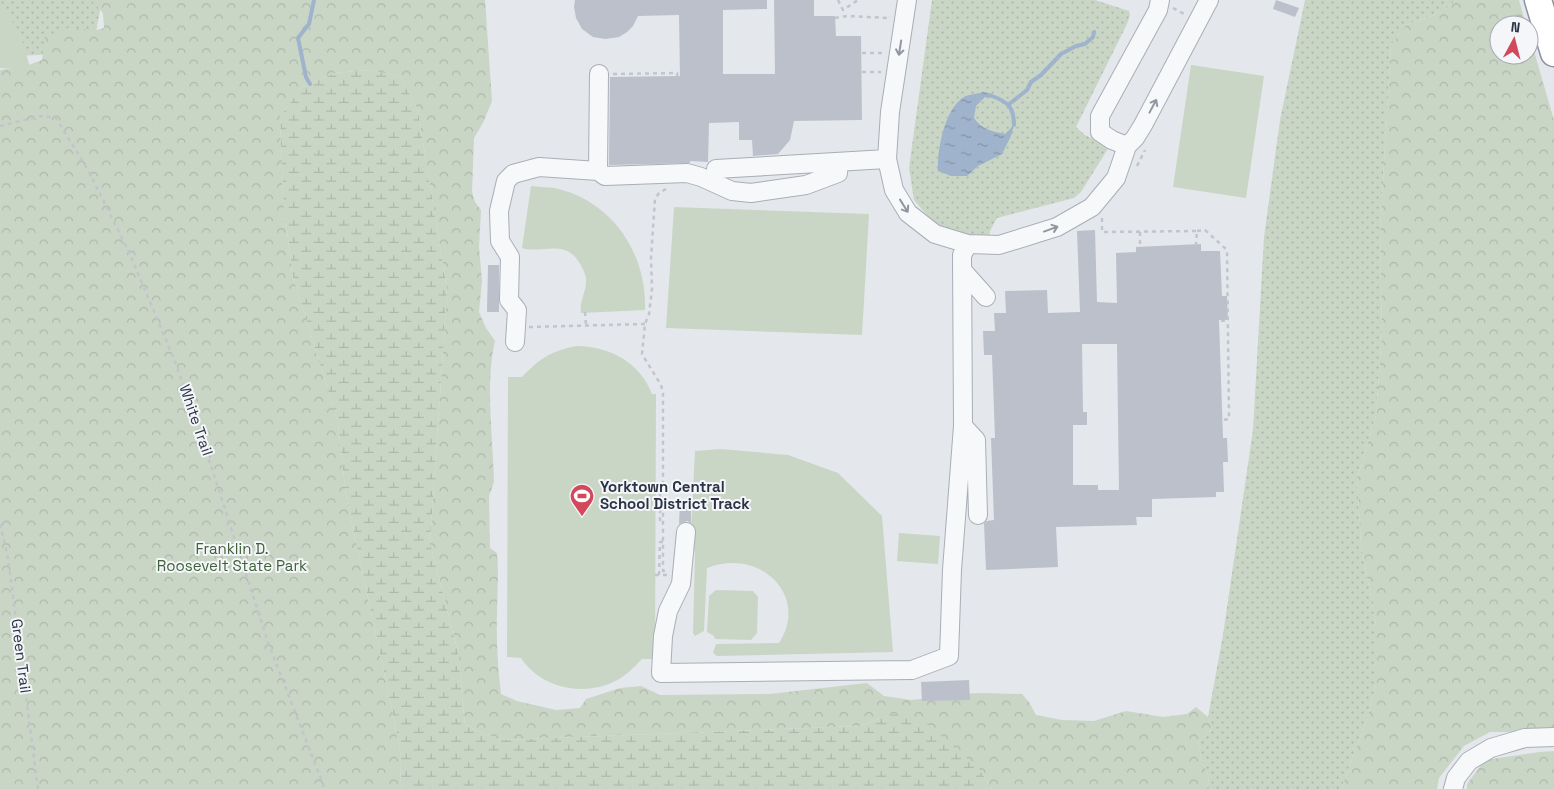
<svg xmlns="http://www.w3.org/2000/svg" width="1554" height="789" font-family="'Space Grotesk',sans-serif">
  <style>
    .green { fill: url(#green-dots) }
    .forest { fill: url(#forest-crowns) }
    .wetland { fill: url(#wetland-marsh) }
    .pitch { fill: #c9d6c5 }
    .water { fill: url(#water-ripples) }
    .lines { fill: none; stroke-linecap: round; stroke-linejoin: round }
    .stream { stroke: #9fb4cc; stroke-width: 4 }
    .building { fill: #bbc0ca; fill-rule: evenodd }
    .minor-casing { stroke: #a9aeb7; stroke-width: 20 }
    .highway-casing { stroke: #8b94a3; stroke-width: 29 }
    .path { stroke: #c2c5cb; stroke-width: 2.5; stroke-dasharray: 4 4; stroke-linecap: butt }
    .minor { stroke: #f7f8fa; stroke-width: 18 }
    .highway { stroke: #fff; stroke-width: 26 }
    .oneway { stroke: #9196a0 }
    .labels { text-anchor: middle; stroke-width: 4; stroke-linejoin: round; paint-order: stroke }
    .street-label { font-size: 15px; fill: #2b3445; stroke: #f4f6f9 }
    .poi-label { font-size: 15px; font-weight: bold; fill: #2b3445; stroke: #f4f6f9; text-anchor: start }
    .park-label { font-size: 15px; fill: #3f6138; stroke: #f4f6f9 }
  </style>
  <defs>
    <pattern id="green-dots" width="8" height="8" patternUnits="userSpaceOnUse" patternTransform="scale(1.25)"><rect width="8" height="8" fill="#c9d6c5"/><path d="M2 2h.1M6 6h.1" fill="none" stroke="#adb8ab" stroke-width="1.8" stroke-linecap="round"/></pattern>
    <pattern id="forest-crowns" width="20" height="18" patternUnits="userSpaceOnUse" patternTransform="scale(1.25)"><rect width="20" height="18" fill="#c9d6c5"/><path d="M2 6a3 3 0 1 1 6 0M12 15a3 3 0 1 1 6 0" fill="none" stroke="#adb8ab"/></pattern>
    <pattern id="wetland-marsh" width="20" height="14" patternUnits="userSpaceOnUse" patternTransform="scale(1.25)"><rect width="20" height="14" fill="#c9d6c5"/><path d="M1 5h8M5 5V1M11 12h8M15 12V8" fill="none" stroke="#adb8ab"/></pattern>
    <pattern id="water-ripples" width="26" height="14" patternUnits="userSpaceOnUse" patternTransform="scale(1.25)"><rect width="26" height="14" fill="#9fb4cc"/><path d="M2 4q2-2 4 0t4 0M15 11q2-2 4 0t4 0" fill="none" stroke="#8293a7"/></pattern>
  </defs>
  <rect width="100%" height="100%" fill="#e4e7ec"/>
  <path class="green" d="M0 0H102L92 52 0 57Z
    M932 0H1095L1129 11 1130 15 1127 24 1076 127 1085 135 1109 147 1081 192 1074 198 997 218 990 231 989 239 960 237 946 230 931 220 914 200 909 168Z
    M1305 0H1456L1442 12 1406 25 1391 45 1380 233 1382 332 1376 415 1357 479 1361 544 1376 624V685L1367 719 1341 789H1207L1209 778 1201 757 1198 742 1212 729 1208 717 1223 635 1253 430 1264 237 1280 120Z"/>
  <path class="forest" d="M91 0H485L492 101 483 123 474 138 472 192 475 202 481 210 479 247 482 281 479 312 486 328 495 341C485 384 493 437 494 482L489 496 490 548 497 553C499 574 497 594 497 615 496 641 498 668 501 694L517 701 556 710 580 708 586 699 620 688 641 686 660 695 770 694 867 683 884 696 911 700 978 693 1022 694 1029 702 1036 715 1062 720 1094 721 1126 711 1163 717 1187 714 1196 707 1208 717 1212 729 1198 742 1201 757 1209 778 1207 789H992L979 769 893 714 859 726 500 740 465 725 458 652 430 543 447 290 418 111 401 77 368 70 335 73 301 88 280 117 283 195 292 273 338 423 346 496 393 714 401 757 400 789H0V70L26 66 42 60 45 37 65 28 96 30 104 28 103 13Z
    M1456 0H1519L1526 25H1499V55H1529V34L1554 120V732H1490L1464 746 1439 778 1437 789H1341L1367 719 1376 685V624L1361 544 1357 479 1376 415 1382 332 1380 233 1391 45 1406 25 1442 12Z
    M1554 751V789H1467V784L1485 760 1539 752Z"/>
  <path class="wetland" d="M369 70 401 77 418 111 447 290 430 543 458 652 465 725 500 740 859 726 893 714 925 722 979 769 992 789H400L401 757 393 714 346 496 338 423 292 273 283 195 280 117 301 88 335 73Z"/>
  <path class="pitch" d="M0 4 19 31 31 70 0 68Z
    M1191 65 1264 76 1246 198 1173 187Z
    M531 186C538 187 546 187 554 188 612 200 647 253 645 310L581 313C579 301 587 291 586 279 585 271 581 265 576 258 561 240 540 254 522 248Z
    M674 207 869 214 862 335 666 328Z
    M576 346C609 346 640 362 652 394H656L655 659H642C635 666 628 674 619 679 587 698 541 689 521 658L507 657 508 377H522C539 359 551 351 576 346Z
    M721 449 788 455 838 473 882 516 893 652 717 656 713 653 716 644 779 643C810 595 759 547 707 568L704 631 695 636 693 633 695 554 691 532 695 451Z
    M899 533 940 536 938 564 897 561Z
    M716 590 753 591 758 597 757 633 751 640 715 639 714 636 707 632 709 596Z"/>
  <path class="water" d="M984 92 993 94 991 98 985 97 976 106 974 118C982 130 992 131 1005 134L1014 125 1011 136 1002 154 978 166 967 176H951L938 171C937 150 944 113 961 99 967 94 977 94 984 92Z"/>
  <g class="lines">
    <path class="stream" d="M310 84 306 77 298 38 309 24 314 0
      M992 96C1008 102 1014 107 1014 125
      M1008 105 1027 90 1031 82 1041 75 1061 54 1076 46 1085 44 1093 37 1094 32"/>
  </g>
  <path class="building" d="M575 0H767V9L723 10V74H775L774 0H814V16H835L836 36H861L862 120 794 121 790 140 778 154 753 156 752 140H739V122L709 123 708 162 690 161V163L609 165 610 77 680 76 679 15 638 16 633 26 627 32 619 37 605 39 593 37 582 29 576 18 574 7Z
    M1276 0 1299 8 1295 17 1273 9Z
    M1095 230 1097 302 1117 303 1116 253 1136 252V247L1201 244V251H1220L1222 296H1227L1228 320H1219L1223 438H1227L1228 462H1223L1224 492H1216V497L1152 499V517H1136L1137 525 1056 527 1058 567 986 570 984 523 987 521 994 520 991 438H995L992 355H984L983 331H995L994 313H1006L1005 291 1047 290 1048 313 1080 312 1077 231ZM1082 344H1117L1119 490H1098V485H1073V425H1087V412H1083Z
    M488 265H499V312H487Z
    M680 502H691V523L687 521 679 524Z
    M969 680 970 700 922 701 921 682Z"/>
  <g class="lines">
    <defs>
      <path id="minor" d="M907 0 890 112 887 159 894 190 908 213 935 234 968 244 999 245 1057 227 1092 207 1116 178 1127 146 1135 138 1143 125 1209 0
        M1127 146 1112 140 1100 132V116L1158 10 1160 0
        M716 169 887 159
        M598 171 599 74
        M962 270 986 297
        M515 342 517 310 509 300 510 257 500 241 499 211 506 181 513 174 539 167 598 171 605 176 687 173 701 177 732 191 751 193 806 185 838 173 839 163
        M963 426 976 440 978 515
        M686 532 681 584 668 611 663 636 661 673 912 670 949 656 952 570 963 426 962 255 968 244
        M1453 789 1456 778 1469 761 1491 748 1525 738 1554 737"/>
      <path id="highway" d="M1538 0 1554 53"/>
    </defs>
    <use href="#minor" class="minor-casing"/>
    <use href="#highway" class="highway-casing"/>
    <path class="path" d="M838 0 843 10 858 0
      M1173 8 1186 15
      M835 18 847 16 889 18V16
      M862 53H883
      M862 72H881
      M613 74 677 73 678 81
      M0 126 41 116 56 118 88 170 129 252 176 364 212 469 269 645 325 789
      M1137 166 1145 150
      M666 189 659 193 655 199 651 258 652 289 649 314 645 324 642 354 661 385 663 393V571H668
      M1102 218V232L1197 231 1196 244
      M1197 231 1205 230 1227 250 1229 419 1223 420
      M1140 244V231
      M585 312 586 325
      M1221 321 1228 320
      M529 327 645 324
      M662 486 660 488V520H663
      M0 524 8 558 38 789
      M655 575H668
      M659 575 660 542H663"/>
    <use href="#minor" class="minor"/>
    <use href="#highway" class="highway"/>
  </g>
  <defs><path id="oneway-shaft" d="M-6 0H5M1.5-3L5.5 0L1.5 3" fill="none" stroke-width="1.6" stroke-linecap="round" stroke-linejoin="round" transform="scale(1.25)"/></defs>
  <g class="oneway">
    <use href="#oneway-shaft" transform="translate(900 48) rotate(99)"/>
    <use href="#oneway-shaft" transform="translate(1153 106) rotate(-62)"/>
    <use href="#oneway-shaft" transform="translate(904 206) rotate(58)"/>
    <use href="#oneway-shaft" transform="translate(1051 229) rotate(-20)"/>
  </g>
  <defs>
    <symbol id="stadium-pin" viewBox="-11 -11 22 30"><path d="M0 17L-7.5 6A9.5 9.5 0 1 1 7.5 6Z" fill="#d1495b" stroke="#f4f6f9"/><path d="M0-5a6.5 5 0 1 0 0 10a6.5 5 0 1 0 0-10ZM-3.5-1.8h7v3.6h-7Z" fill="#fff"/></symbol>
  </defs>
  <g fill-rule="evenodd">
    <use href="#stadium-pin" x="568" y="482" width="28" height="38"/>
  </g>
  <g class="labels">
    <g class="street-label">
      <text transform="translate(196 420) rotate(71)" y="5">White Trail</text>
      <text transform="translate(21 656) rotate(83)" y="5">Green Trail</text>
    </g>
    <g class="poi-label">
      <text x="600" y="492">Yorktown Central<tspan x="600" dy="17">School District Track</tspan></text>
    </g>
    <g class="park-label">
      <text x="232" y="554">Franklin D.<tspan x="232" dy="17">Roosevelt State Park</tspan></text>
    </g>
  </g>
  <g transform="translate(1514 40) rotate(7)"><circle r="24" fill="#f4f6f9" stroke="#a4a8b1"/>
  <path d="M0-4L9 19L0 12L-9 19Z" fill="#d1495b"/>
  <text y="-8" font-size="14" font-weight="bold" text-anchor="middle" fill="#2b3445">N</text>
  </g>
</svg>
